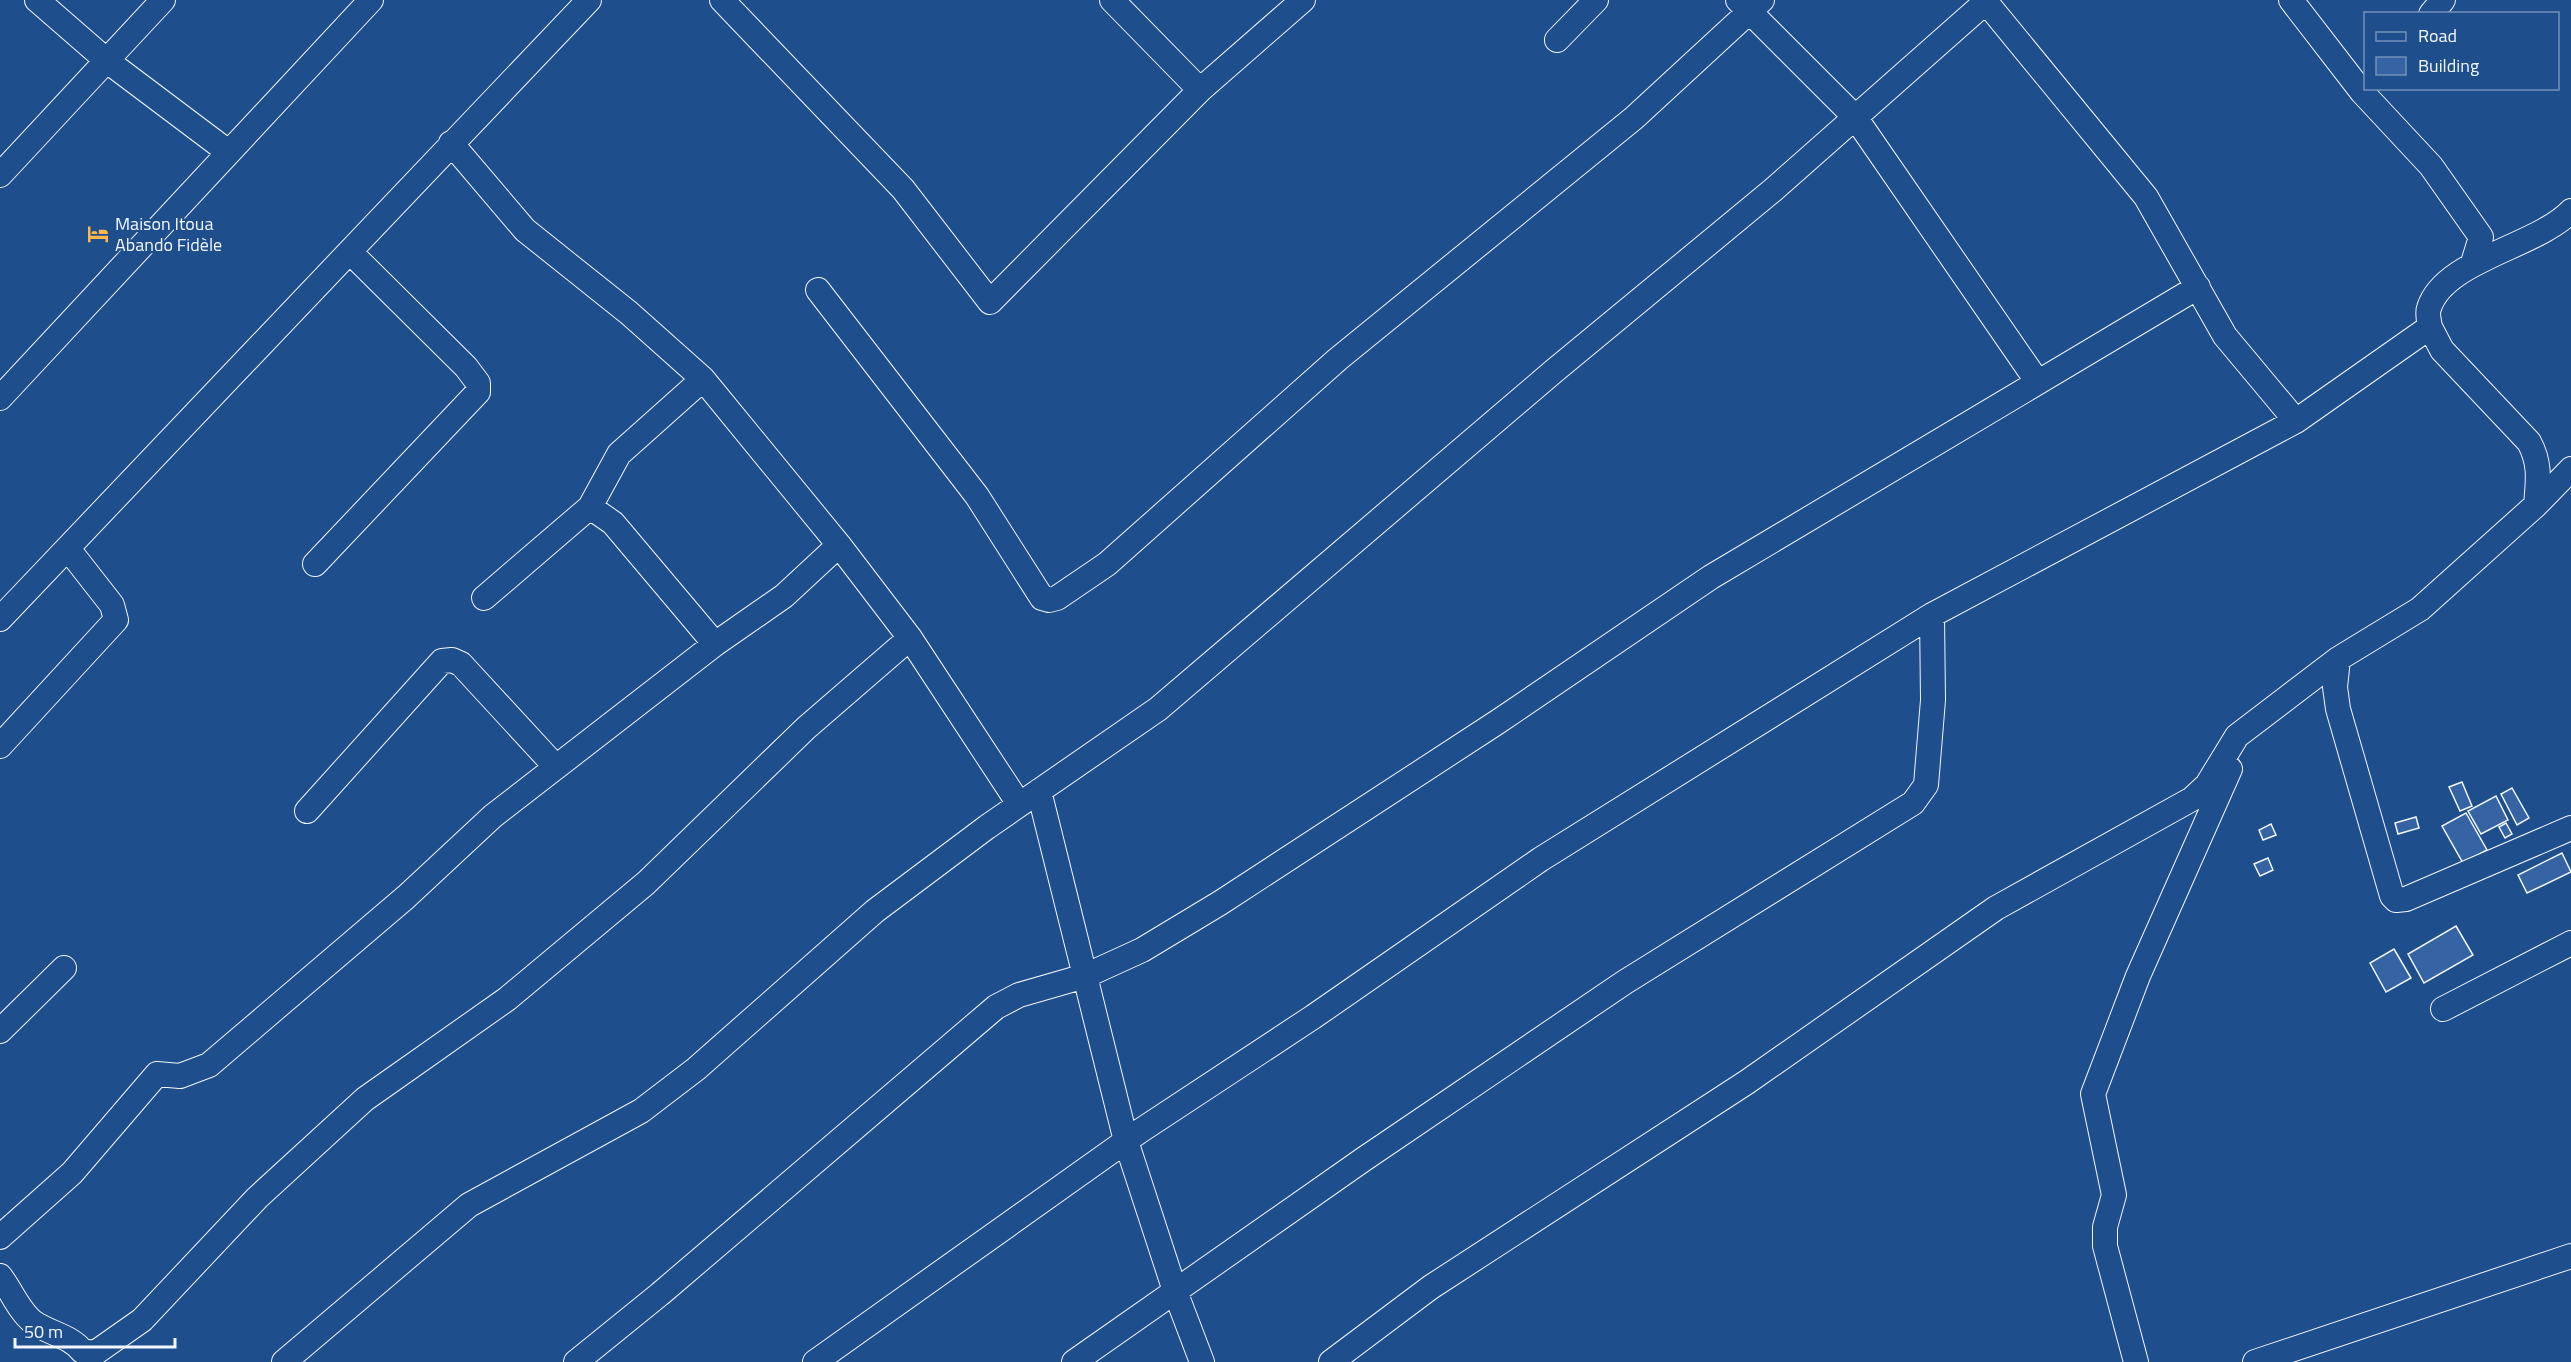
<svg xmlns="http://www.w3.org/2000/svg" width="2571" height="1362" font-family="'Titillium Web',sans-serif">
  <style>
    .building { fill: #3563a3; stroke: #f2f6ff; stroke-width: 1.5 }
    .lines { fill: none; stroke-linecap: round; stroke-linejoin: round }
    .minor-casing { stroke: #f2f6ff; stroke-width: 26 }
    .minor { stroke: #1f4e8c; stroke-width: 24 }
    .labels { text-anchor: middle; stroke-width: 4.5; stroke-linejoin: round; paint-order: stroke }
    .poi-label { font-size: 18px; fill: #f2f6ff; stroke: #1f4e8c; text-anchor: start }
  </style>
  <rect width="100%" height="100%" fill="#1f4e8c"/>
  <path class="building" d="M2462 782 2472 806 2460 811 2449 787Z
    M2512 788 2529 818 2517 825 2501 794Z
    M2496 796 2508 820 2481 834 2468 811Z
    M2466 813 2487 850 2463 863 2442 826Z
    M2416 817 2419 828 2398 834 2395 823Z
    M2506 823 2512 834 2505 838 2499 827Z
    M2271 824 2276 835 2263 840 2259 830Z
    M2562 853 2571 872 2527 893 2518 875Z
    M2268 858 2273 870 2260 876 2254 864Z
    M2456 926 2473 955 2424 983 2408 954Z
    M2394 949 2411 978 2386 992 2370 963Z"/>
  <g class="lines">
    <defs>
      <path id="minor" d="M37 0 106 60 227 151
        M722 0 903 189 990 302 1200 90 1303 0
        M1112 0 1200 90
        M1738 0 1855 117 2037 381
        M2291 0 2362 92 2431 166 2481 237 2473 263
        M1986 2 2146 197 2225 336 2296 421
        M2431 14 2443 0
        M1557 40 1596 0
        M451 143 525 230 629 313 703 379 839 545 910 638 1019 804
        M0 175 163 0
        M818 290 977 496 1042 598 1049 600 1057 598 1107 564 1338 359 1634 118 1762 0
        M2430 327 2442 350 2529 442C2541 464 2538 481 2536 505
        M0 398 371 0
        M590 507 613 523 715 644
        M315 564 478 392V383L466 367 350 252
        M484 598 590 507 619 454 703 379
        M0 619 589 0
        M2338 659 2335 687 2338 709 2392 896 2396 900 2406 899 2571 828
        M0 746 116 620 112 605 69 550
        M1039 791 1126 1141 1175 1291 1202 1362
        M307 811 442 661 452 660 461 664 555 766
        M2443 1009 2571 943
        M0 1031 64 968
        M0 1237 72 1173 157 1074 180 1076 209 1065 406 897 493 816 715 644 784 596 839 545
        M0 1276C11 1290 19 1311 33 1322 48 1333 71 1336 82 1351L95 1353 142 1320 257 1198 365 1099 507 999 646 883 806 728 910 638
        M284 1362 469 1205 641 1111 696 1069 875 911 987 827 1158 709 1554 371 1773 190 1988 0
        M576 1362 660 1294 996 1007 1019 995 1085 976 1142 950 1220 903 1499 721 1711 577 2198 287
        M815 1362 1140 1131 1313 1017 1541 859 1932 615 2296 421 2430 327C2429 321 2427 313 2429 308 2444 260 2536 247 2571 211
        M1074 1362 1364 1159 1625 982 1913 803 1926 785 1933 700 1932 615
        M1331 1362 1431 1287 1747 1082 1996 908 2192 799 2207 785 2237 736 2338 659 2420 609 2536 505 2571 469
        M2136 1362 2105 1246V1227L2114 1195 2093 1094 2138 976 2230 769
        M2255 1362 2571 1256"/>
    </defs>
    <use href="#minor" class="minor-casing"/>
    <use href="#minor" class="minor"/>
  </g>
  <defs>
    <symbol id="hotel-bare" viewBox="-9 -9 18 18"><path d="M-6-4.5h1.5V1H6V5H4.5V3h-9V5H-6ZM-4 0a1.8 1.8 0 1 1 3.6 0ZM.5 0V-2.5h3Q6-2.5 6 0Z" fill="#ffb74d" stroke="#1f4e8c" stroke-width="2.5" paint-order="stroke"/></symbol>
  </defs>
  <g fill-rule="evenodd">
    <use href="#hotel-bare" x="83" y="219" width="30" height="30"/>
  </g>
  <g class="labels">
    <g class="poi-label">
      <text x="115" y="230">Maison Itoua<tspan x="115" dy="21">Abando Fidèle</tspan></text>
    </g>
  </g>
  <rect x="2364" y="12" width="195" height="78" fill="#1f4e8c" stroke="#7391ba" stroke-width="1.5"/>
  <rect x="2376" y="32" width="30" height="9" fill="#1f4e8c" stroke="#7391ba" stroke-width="1.5"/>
  <text x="2418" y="42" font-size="18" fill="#f2f6ff">Road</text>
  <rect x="2376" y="57" width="30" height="18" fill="#3563a3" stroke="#7391ba" stroke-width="1.5"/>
  <text x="2418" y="72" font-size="18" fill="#f2f6ff">Building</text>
  <path d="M15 1338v9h160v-9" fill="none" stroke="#f2f6ff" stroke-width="3"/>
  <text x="24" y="1338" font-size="18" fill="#f2f6ff" stroke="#1f4e8c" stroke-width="4.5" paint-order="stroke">50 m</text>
</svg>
